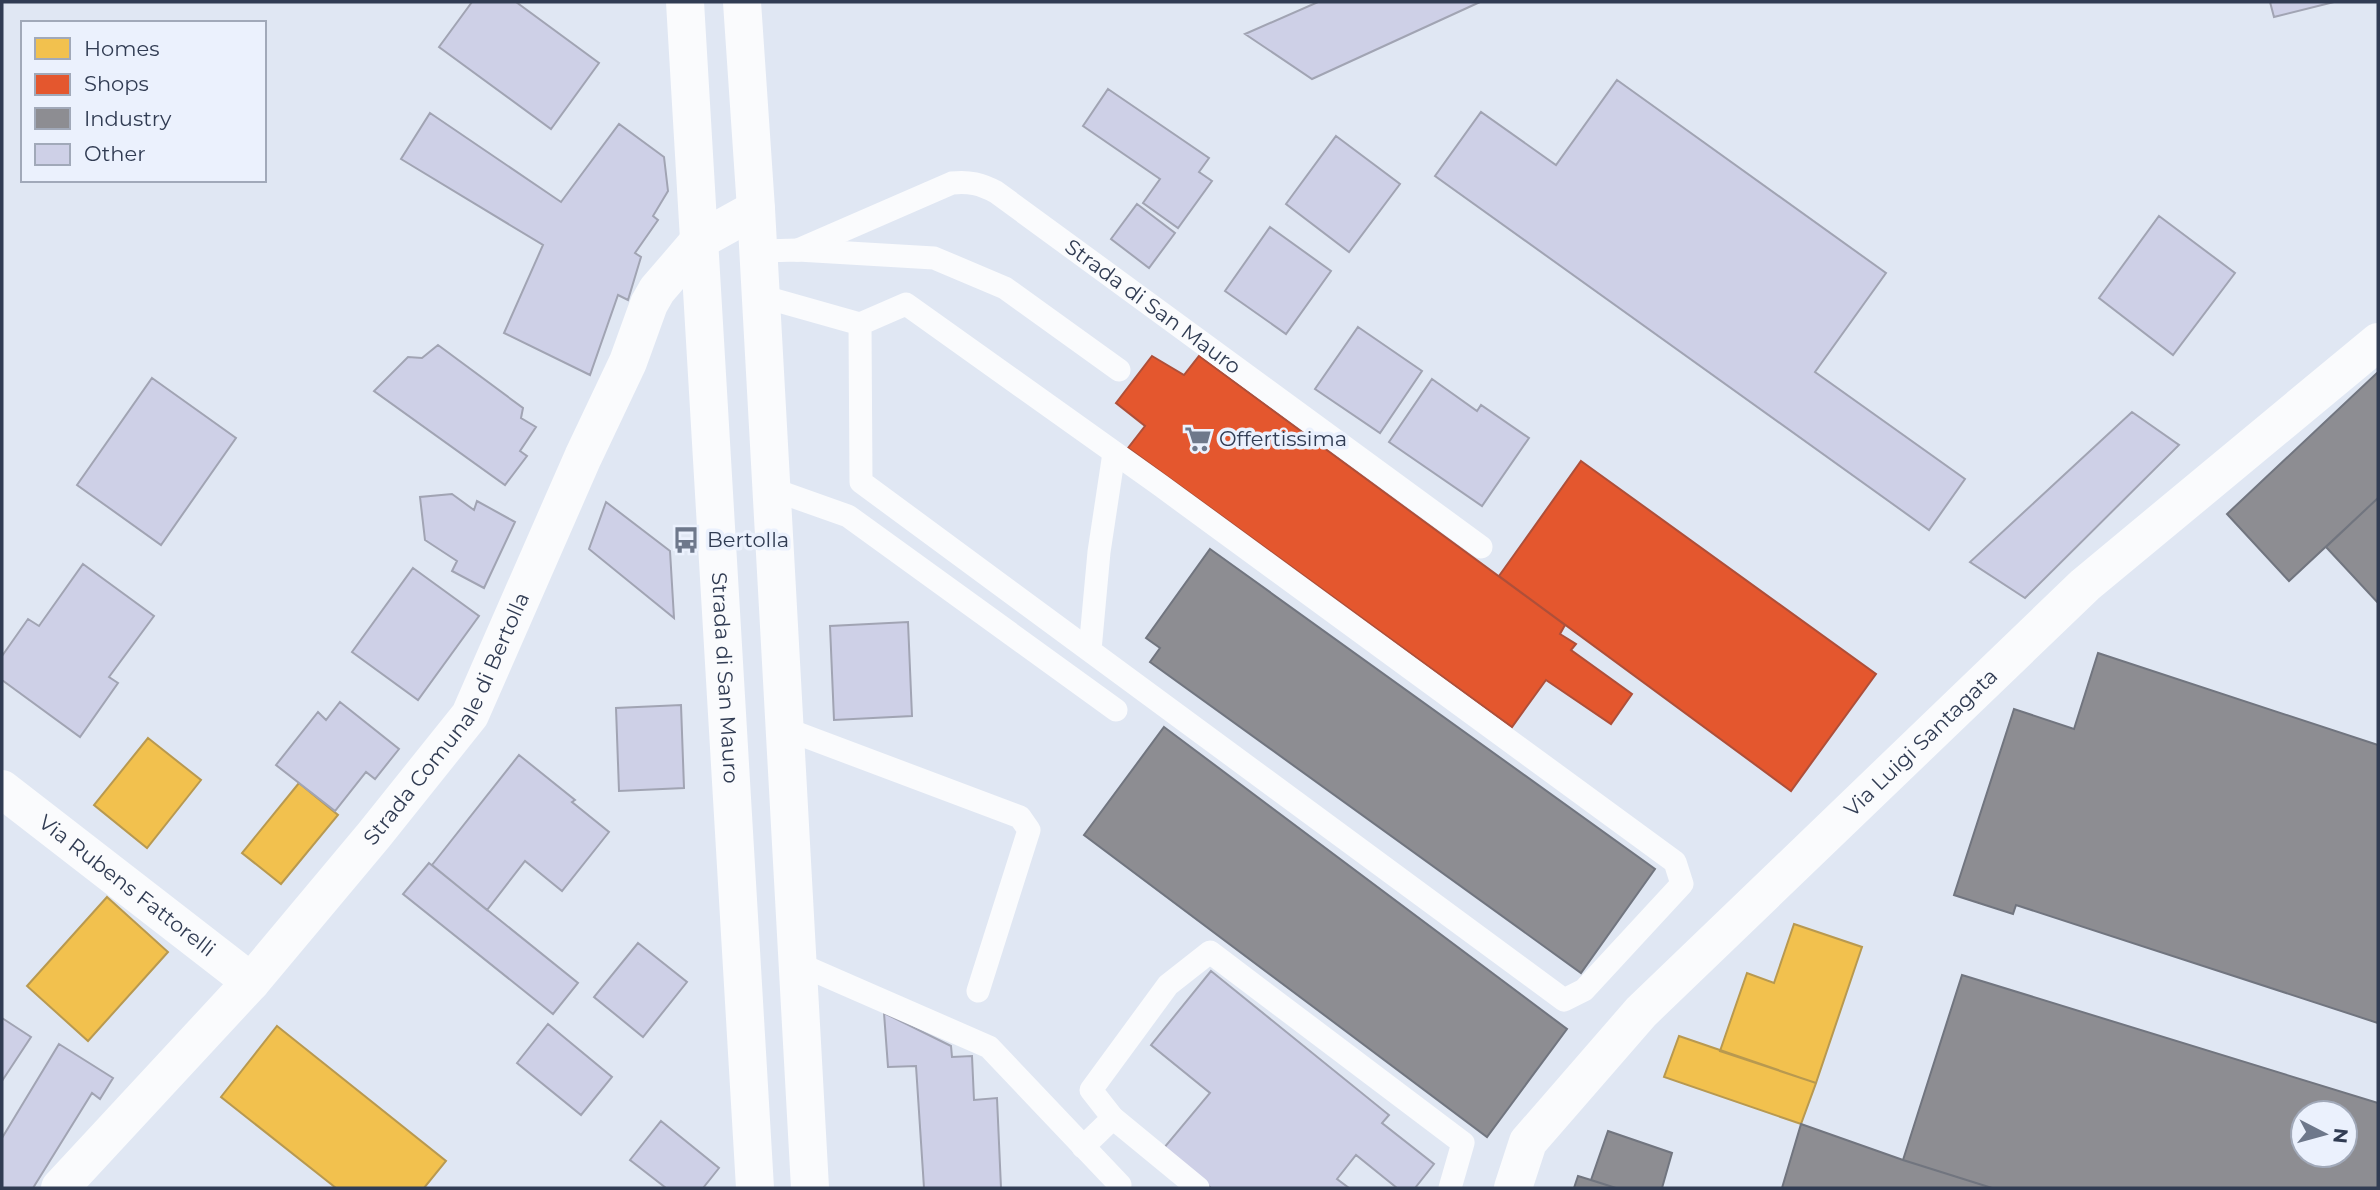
<svg xmlns="http://www.w3.org/2000/svg" width="2380" height="1190" font-family="Montserrat,sans-serif">
  <style>
    .homes { fill: #f2c14e; stroke: #b89950; stroke-width: 2 }
    .shops { fill: #e4572e; stroke: #ae4f39; stroke-width: 2 }
    .industry { fill: #8d8d92; stroke: #71757f; stroke-width: 2; fill-rule: evenodd }
    .building { fill: #ced0e7; stroke: #a1a4b3; stroke-width: 2 }
    .lines { fill: none; stroke-linecap: round; stroke-linejoin: round }
    .service { stroke: #fafbfd; stroke-width: 23 }
    .minor { stroke: #fafbfd; stroke-width: 38 }
    .secondary { stroke: #fafbfd; stroke-width: 38 }
    .labels { text-anchor: middle; stroke-width: 7; stroke-linejoin: round; paint-order: stroke }
    .street-label { font-size: 21px; fill: #313c53; stroke: #ebf1fd }
    .poi-label { font-size: 21px; fill: #313c53; stroke: #ebf1fd; text-anchor: start }
  </style>
  <rect width="100%" height="100%" fill="#e0e7f3"/>
  <path class="homes" d="M148 738 201 780 147 848 94 805Z
    M299 783 338 815 281 884 242 853Z
    M107 897 168 952 88 1041 27 986Z
    M1794 924 1862 947 1816 1083 1720 1051 1747 973 1774 983Z
    M277 1026 446 1161 424 1188H336L221 1097Z
    M1679 1036 1816 1083 1801 1124 1664 1077Z"/>
  <path class="shops" d="M1152 356 1184 375 1199 356 1565 625 1560 634 1576 644 1571 650 1632 694 1611 724 1546 680 1512 727 1128 448 1145 426 1116 403Z
    M1581 461 1876 674 1791 791 1499 576Z"/>
  <path class="industry" d="M2378 372V498L2289 581 2227 514Z
    M2378 498V603L2326 547Z
    M1210 549 1655 869 1581 973 1150 662 1160 648 1146 638Z
    M2098 653 2378 745V1023L2016 905 2013 914 1954 895 2014 709 2074 729Z
    M1164 727 1567 1029 1487 1137 1084 835Z
    M1962 975 2378 1103V1188H1992L1903 1160ZM2303 1113H2345V1155H2303Z
    M1801 1124 1903 1160 1992 1188H1782Z
    M1608 1131 1672 1153 1662 1188H1616L1591 1180Z
    M1578 1176 1591 1180 1616 1188H1574Z"/>
  <path class="building" d="M472 2H516L599 63 551 129 439 47Z
    M1318 2H1480L1312 79 1245 34Z
    M2270 2H2334L2274 17Z
    M1617 80 1886 273 1815 372 1965 479 1929 530 1435 176 1481 112 1556 165Z
    M1108 89 1209 158 1199 172 1212 181 1178 228 1143 203 1160 179 1083 126Z
    M430 113 561 202 619 124 664 157 668 191 653 216 658 220 635 253 641 257 628 300 618 295 590 375 504 333 543 245 401 159Z
    M1336 136 1400 184 1349 252 1286 204Z
    M1137 204 1175 233 1149 268 1111 239Z
    M2159 216 2235 273 2173 355 2099 298Z
    M1270 227 1331 271 1286 334 1225 291Z
    M1358 327 1422 371 1380 433 1315 389Z
    M438 345 523 408 521 418 536 427 520 451 527 456 505 485 374 391 408 357 422 358Z
    M152 378 236 438 161 545 77 485Z
    M1432 379 1477 411 1481 405 1529 438 1482 506 1389 442Z
    M2132 412 2179 445 2025 598 1970 562Z
    M452 494 474 510 477 501 515 522 484 588 452 571 457 561 425 540 420 497Z
    M606 502 670 551 674 618 589 549Z
    M83 564 154 616 109 677 118 683 80 737 2 680V656L28 619 39 626Z
    M413 568 479 616 418 700 352 652Z
    M908 622 912 716 834 720 830 626Z
    M340 702 399 749 375 779 366 772 335 811 276 765 318 712 326 720Z
    M681 705 684 788 619 791 616 708Z
    M519 755 575 800 572 802 609 832 562 891 525 861 487 910 432 865Z
    M429 863 578 983 553 1014 403 894Z
    M638 943 687 982 643 1037 594 997Z
    M1211 971 1389 1115 1382 1123 1434 1164 1415 1188H1397L1356 1155 1337 1179 1349 1188H1211L1163 1149 1210 1093 1151 1045Z
    M884 1013 951 1046 952 1057 972 1056 974 1100 997 1098 1001 1188H924L916 1066 888 1067Z
    M2 1018 31 1037 2 1081Z
    M548 1024 612 1077 581 1115 517 1063Z
    M59 1044 113 1078 100 1099 92 1093 33 1188H2V1138Z
    M661 1121 719 1168 703 1188H666L630 1160Z"/>
  <g class="lines">
    <g class="service">
      <path id="s1" d="M798 250 952 183C969 181 981 184 996 192L1481 547"/>
      <path d="M758 251 798 250 934 258 1005 288 1119 370"/>
      <path d="M761 296 860 324 906 304 1160 485 1675 862 1682 884 1584 990 1564 1000 861 482 860 324"/>
      <path d="M772 489 848 516 1116 710"/>
      <path d="M1090 650 1099 552 1114 453"/>
      <path d="M786 729 1020 817 1029 830 978 991"/>
      <path d="M799 964 989 1047 1120 1185"/>
      <path d="M1083 1147 1113 1118"/>
      <path d="M1198 1188 1113 1118 1091 1090 1168 985 1210 952 1463 1143 1450 1188"/>
    </g>
    <g class="minor">
      <path id="s2" d="M2 789 251 982"/>
      <path id="s3" d="M60 1188 251 982 374 835 470 715 583 457 628 362 649 304 657 290 700 240 756 209"/>
      <path id="s4" d="M1513 1188 1528 1142 1641 1012 2085 585 2378 342"/>
    </g>
    <g class="secondary">
      <path id="s5" d="M685 2 755 1188"/>
      <path d="M742 2 756 209 810 1188"/>
    </g>
  </g>
  <defs>
    <symbol id="supermarket-bare" viewBox="-9 -9 18 18"><path d="M-6-5.5h2.5l.6 2H6L4.5 2H-2.5L-4.4-4H-6ZM-1.5 3.2a1.3 1.3 0 1 0 .1 0ZM3 3.2a1.3 1.3 0 1 0 .1 0Z" fill="#6e788b" stroke="#ebf1fd" stroke-width="2.5" paint-order="stroke"/></symbol>
    <symbol id="bus-bare" viewBox="-9 -9 18 18"><path d="M-5-6H5V4H4V6H2V4H-2V6H-4V4H-5ZM-3.5-4V0h7V-4ZM-3.5 1.2v1.5H-2V1.2ZM2 1.2v1.5H3.5V1.2Z" fill="#6e788b" stroke="#ebf1fd" stroke-width="2.5" paint-order="stroke"/></symbol>
  </defs>
  <g fill-rule="evenodd">
    <use href="#supermarket-bare" x="1179" y="420" width="38" height="38"/>
    <use href="#bus-bare" x="667" y="521" width="38" height="38"/>
  </g>
  <g class="labels">
    <g class="street-label">
      <text dy="7" stroke="none"><textPath href="#s1" startOffset="408">Strada di San Mauro</textPath></text>
      <text dy="7" stroke="none"><textPath href="#s5" startOffset="677">Strada di San Mauro</textPath></text>
      <text dy="7" stroke="none"><textPath href="#s3" startOffset="611">Strada Comunale di Bertolla</textPath></text>
      <text dy="7" stroke="none"><textPath href="#s4" startOffset="609">Via Luigi Santagata</textPath></text>
      <text dy="7" stroke="none"><textPath href="#s2" startOffset="158">Via Rubens Fattorelli</textPath></text>
    </g>
    <g class="poi-label">
      <text x="1219" y="446">Offertissima</text>
      <text x="707" y="547">Bertolla</text>
    </g>
  </g>
  <rect width="2380" height="1190" fill="none" stroke="#313c53" stroke-width="7"/>
  <rect x="21" y="21" width="245" height="161" fill="#ebf1fd" stroke="#a1a9b9" stroke-width="2"/>
  <rect x="35" y="38" width="35" height="21" fill="#f2c14e" stroke="#a1a9b9" stroke-width="2"/>
  <text x="84" y="56" font-size="21" fill="#313c53">Homes</text>
  <rect x="35" y="74" width="35" height="21" fill="#e4572e" stroke="#a1a9b9" stroke-width="2"/>
  <text x="84" y="91" font-size="21" fill="#313c53">Shops</text>
  <rect x="35" y="108" width="35" height="21" fill="#8d8d92" stroke="#a1a9b9" stroke-width="2"/>
  <text x="84" y="126" font-size="21" fill="#313c53">Industry</text>
  <rect x="35" y="144" width="35" height="21" fill="#ced0e7" stroke="#a1a9b9" stroke-width="2"/>
  <text x="84" y="161" font-size="21" fill="#313c53">Other</text>
  <g transform="translate(2324 1134) rotate(96)"><circle r="33" fill="#ebf1fd" stroke="#a1a9b9" stroke-width="2"/>
  <path d="M0-5L12 26L0 18L-12 26Z" fill="#6e788b"/>
  <text y="-10" font-size="19" font-weight="bold" text-anchor="middle" fill="#313c53">N</text>
  </g>
</svg>
